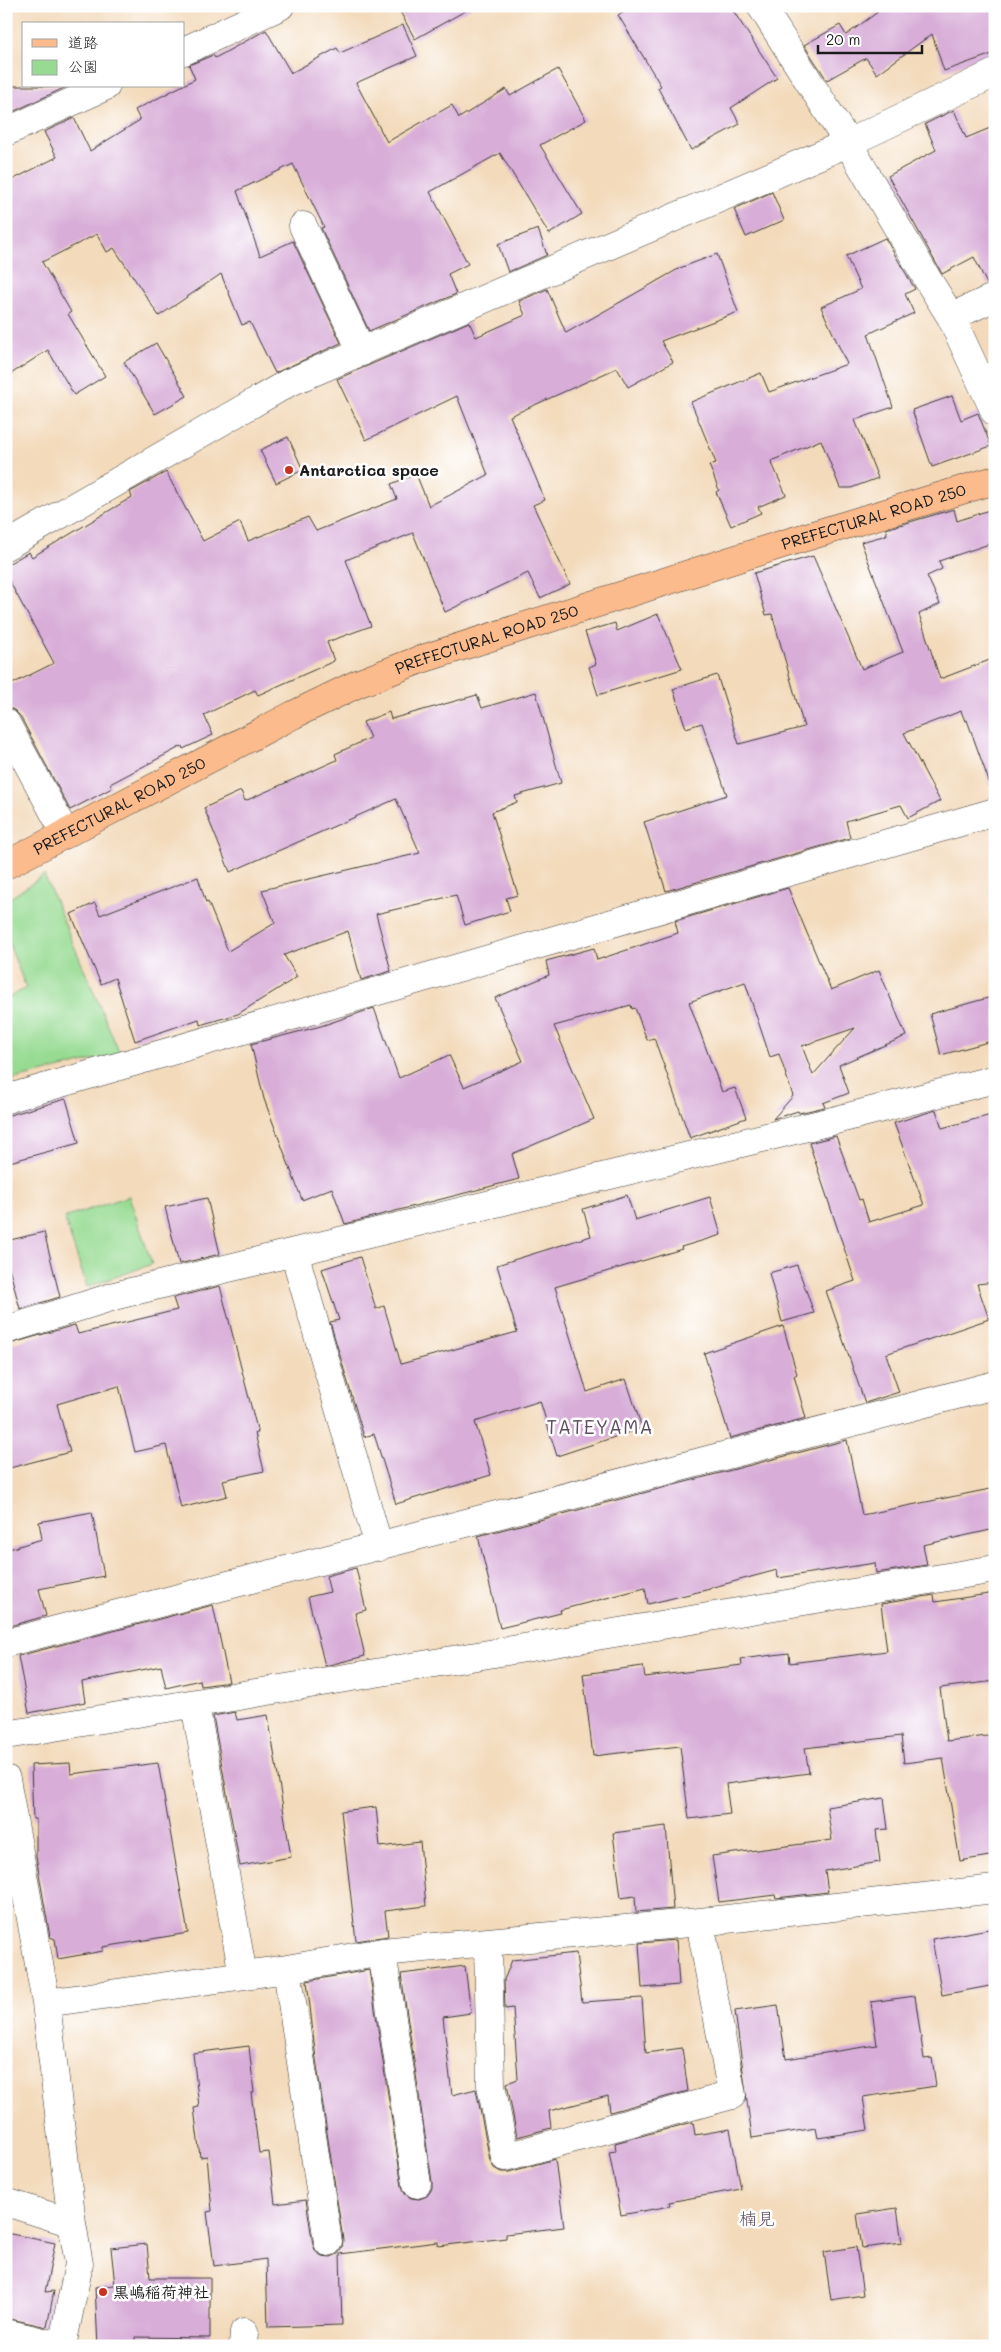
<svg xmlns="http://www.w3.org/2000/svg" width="1001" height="2352" font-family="Mali,'Klee One',sans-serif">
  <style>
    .green { fill: #97db93; stroke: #5a7c58 }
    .building { fill: #d8add8; fill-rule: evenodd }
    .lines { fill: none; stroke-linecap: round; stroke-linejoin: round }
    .minor-casing { stroke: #3c3834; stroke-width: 29 }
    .major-casing { stroke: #3c3834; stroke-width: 29 }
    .minor { stroke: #fff; stroke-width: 28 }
    .major { stroke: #fbbb8c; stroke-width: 28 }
    .poi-dot { fill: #c8321e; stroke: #fff; stroke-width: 2 }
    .labels { text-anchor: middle; stroke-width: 5; stroke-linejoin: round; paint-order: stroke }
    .poi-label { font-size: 16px; font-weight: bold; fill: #1c1c1c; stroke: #fff; text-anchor: start }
    .street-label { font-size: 16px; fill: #1c1c1c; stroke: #fff }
    .neighbourhood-label { font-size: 18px; fill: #5e4f5e; stroke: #fff }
    .quarter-label { font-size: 19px; letter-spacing: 1px; fill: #5e4f5e; stroke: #fff }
  </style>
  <rect width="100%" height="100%" fill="#fff"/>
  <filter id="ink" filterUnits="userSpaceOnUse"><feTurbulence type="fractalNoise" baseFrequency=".02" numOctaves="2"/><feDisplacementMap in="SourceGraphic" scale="10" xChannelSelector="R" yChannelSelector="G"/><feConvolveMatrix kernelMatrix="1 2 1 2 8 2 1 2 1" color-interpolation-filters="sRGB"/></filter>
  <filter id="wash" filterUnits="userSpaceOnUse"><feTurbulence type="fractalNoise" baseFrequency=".0096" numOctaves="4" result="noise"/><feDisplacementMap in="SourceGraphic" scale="20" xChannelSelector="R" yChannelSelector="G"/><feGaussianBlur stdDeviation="1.12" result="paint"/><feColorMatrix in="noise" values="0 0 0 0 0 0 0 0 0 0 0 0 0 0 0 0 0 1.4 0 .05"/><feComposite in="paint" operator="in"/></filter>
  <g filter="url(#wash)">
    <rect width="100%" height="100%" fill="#f3dabb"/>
    <path class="green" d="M44 875 120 1054 6 1081V999L26 988 6 936V901Z
      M129 1196 152 1264 87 1287 64 1218Z"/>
    <g id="blocks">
      <path class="building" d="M397 6H474L415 39Z
        M633 6H730L777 78 731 108 740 124 691 150 658 88 661 86 618 15Z
        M886 6H995V53L944 71 932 34 877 74 866 58 827 80 804 45 840 25 846 35Z
        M403 25 417 56 356 83 387 142 452 105 459 118 506 89 510 96 558 69 586 120 540 145 582 214 549 234 500 153 430 192 468 264 448 274 456 294 369 331 321 228 324 227 293 164 237 191 260 256 293 241 341 343 275 373 250 322 242 325 221 274 159 316 114 248 107 252 97 234 42 262 71 312 68 314 105 376 74 395 48 350 6 377V183L57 157 44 132 74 118 90 151 140 120 135 110 195 79 189 65 213 55 215 58 266 30 291 73 337 48 340 53Z
        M6 86H68L6 115Z
        M954 110 966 138 995 126V282L987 284 974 257 942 274 888 176 936 150 925 124Z
        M772 192 784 220 746 237 734 209Z
        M538 229 547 255 508 272 498 244Z
        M885 238 915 289 905 294 914 313 868 334 893 407 855 420 878 478 851 488H840L821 440 771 461 786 495 758 507 761 513 731 526 716 492 719 490 709 465 716 463 691 402 761 373 769 392 847 364 821 307 861 289 846 256Z
        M717 254 738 312 661 341 673 362 628 387 617 368 510 416 545 500 533 505 570 584 540 598 528 573 445 612 413 533 346 560 371 626 327 642 334 661 258 695 255 690 204 715 213 735 183 749 182 746 110 784 112 788 70 810 20 716 14 710 6 707V687L54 663 6 575V565L29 552 32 557 132 497 130 492 166 472 203 541 240 522 248 541 308 517 316 531 397 499 391 484 416 474 429 506 488 475 457 396 366 440 337 379 469 322 476 337 525 315 519 301 547 289 566 333 680 268Z
        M156 343 187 396 155 414 124 362Z
        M952 396 961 420 978 413 991 446 932 467 912 410Z
        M288 437 303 470 276 483 260 450Z
        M995 508V542L939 561 942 569 927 576 940 604 919 614 940 679 995 658V787H991L967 720 965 721 961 711 904 733 940 801 908 818 901 805 846 821 850 838 666 891 644 822 727 795 702 723 686 728 673 689 717 675 739 744 804 727 772 614 766 615 754 573 813 556 862 669 903 652 861 542 887 535 886 529 954 509 957 521Z
        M658 614 682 669 598 695 589 667 596 664 585 632 615 623 617 631Z
        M536 692 561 783 515 796 517 802 492 812 518 895 506 898 510 911 465 925 456 895 376 914 391 971 361 980 348 931 284 955 297 977 238 1014 200 1025 199 1019 135 1041 115 978 101 984 71 914 95 903 100 915 198 877 206 903 208 902 228 951 275 923 262 890 420 853 396 799 230 872 204 808 241 791 245 801 337 760 335 754 370 738 363 722 389 712 391 719 477 695 482 708Z
        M788 888 831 990 879 970 906 1036 839 1065 849 1093 823 1103 825 1107 799 1113 798 1111 773 1119 793 1096 779 1054 770 1057 745 982 689 1002 722 1092 735 1088 746 1118 690 1138 654 1038 647 1040 635 1008 632 1009 631 1005 554 1026 594 1119 512 1154 519 1179 345 1224 332 1188 302 1200 264 1099 251 1044 321 1026 374 1008 399 1078 449 1055 464 1087 523 1061 495 998 549 975 546 961 594 948 597 960 678 933 675 921ZM855 1028 827 1059 813 1075 802 1046Z
        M995 996V1040L941 1055 930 1014Z
        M66 1099 79 1143 6 1163V1116Z
        M936 1110 942 1128 995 1114V1282L977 1284 989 1319 886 1354 899 1392 865 1403 826 1291 855 1281 809 1143 836 1136 859 1200 862 1199 869 1222 924 1205 894 1123Z
        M627 1195 635 1220 710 1197 721 1235 681 1247 682 1249 555 1287 587 1392 626 1379 642 1428 557 1456 540 1401 475 1422 491 1475 396 1504 374 1434 364 1437 330 1322 339 1320 322 1269 360 1257 376 1309 384 1306 401 1364 517 1332 497 1265 591 1236 583 1209Z
        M207 1198 220 1254 179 1264 165 1207Z
        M44 1232 60 1297 20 1309 6 1256V1241Z
        M797 1265 814 1313 782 1322 769 1273Z
        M220 1286 258 1433H255L264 1471 223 1480 227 1496 181 1508 166 1445 135 1452 119 1386 57 1404 70 1452 6 1469V1345L75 1325 78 1334 177 1310 173 1298Z
        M783 1326 797 1374 794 1376 806 1418 730 1438 704 1353Z
        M847 1440 862 1515 995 1488V1529L923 1545 927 1565 876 1573 875 1563 778 1578 777 1570 710 1588V1589L648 1604 645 1588 560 1610 561 1613 500 1628 478 1536Z
        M92 1512 104 1576 39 1589 46 1616 6 1627V1550L42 1539 39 1522Z
        M356 1568 366 1610 355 1613 365 1656 325 1666 308 1597 330 1592 326 1576Z
        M995 1593V1681L940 1688 947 1741 995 1735V1855L960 1861 943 1758 904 1763 901 1736 805 1748 809 1773 726 1784 730 1814 689 1819 680 1746 593 1756 583 1674 643 1666 645 1677 742 1665 741 1659 789 1653 790 1663 887 1651 881 1604 934 1595 935 1602Z
        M213 1605 229 1682 201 1686 200 1680 166 1688 161 1666 82 1682 85 1702 29 1713 18 1656Z
        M235 1712 237 1720 268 1715 291 1857 240 1866 213 1716Z
        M70 1763 71 1774 158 1763 188 1933 103 1947V1951L58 1959 55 1939 50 1937 36 1856V1819H33L31 1765Z
        M884 1798 888 1829 876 1830 880 1862 825 1871 828 1892 776 1898 775 1895 719 1902 712 1856 832 1840 827 1807Z
        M376 1807 380 1847 420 1842 426 1906 385 1911 388 1936 356 1941 341 1811Z
        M666 1826 673 1909 636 1912 635 1896 621 1898 613 1833Z
        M995 1928V1985L942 1995 932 1939Z
        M676 1940 679 1985 642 1988 639 1943Z
        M576 1953 582 2002 642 1998 646 2053 682 2048 688 2091 610 2112 608 2096 549 2111 551 2128 517 2137 507 2083 518 2079 513 2008 505 2009 504 1980 512 1960Z
        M465 1966 471 2013 443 2017 452 2095 476 2089 490 2160 494 2168 501 2172H509L555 2159 564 2227 506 2234V2238L438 2246V2242L340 2254 342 2325 268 2327 266 2259 214 2266 207 2212 212 2211 207 2156 200 2157 194 2108 199 2107 193 2053 249 2046 254 2093H251L259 2153 269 2152 275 2204 306 2200 313 2245 316 2252 322 2256 331 2257 338 2254 342 2248 343 2240 316 2059 307 1981 369 1970 402 2186 405 2194 411 2198 419 2199 427 2196 432 2189V2182L401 1974Z
        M915 1996 924 2059 932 2058 936 2086 863 2097 868 2130 818 2138 816 2128 752 2138 735 2011 778 2005 786 2059 877 2045 871 2002Z
        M693 2122 695 2135 730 2129 741 2189 669 2202 670 2206 621 2215 609 2152 616 2151 615 2143Z
        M897 2208 902 2243 862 2248 857 2214Z
        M6 2233 55 2243 45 2292 54 2291 47 2327 6 2318Z
        M147 2244 150 2278H210V2338L135 2337V2346H98L95 2287 115 2285 111 2248Z
        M856 2247 863 2295 831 2300 824 2252Z"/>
    </g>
  </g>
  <g filter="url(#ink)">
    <use href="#blocks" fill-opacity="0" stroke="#3c3834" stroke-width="1"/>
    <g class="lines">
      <defs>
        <path id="minor" d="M761 6 848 143 928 280 951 317 995 412
          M184 51 280 6
          M6 132 106 86
          M303 226 362 352
          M951 317 995 297
          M6 546 288 383 848 143 995 73
          M6 723 65 833
          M6 1099 995 812
          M294 1252 379 1547
          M6 1330 118 1295 836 1120 995 1079
          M6 1643 995 1385
          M195 1704 243 1975
          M6 1735 995 1569
          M6 1779 46 2003 72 2223 79 2264 62 2346
          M488 1943 491 2085 505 2157 732 2095 700 1922
          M382 1952 417 2184
          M287 1969 328 2242
          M46 2003 287 1969 382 1952 700 1922 995 1889
          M6 2202 72 2223
          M6 2333 61 2346
          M243 2346 244 2332"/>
        <g id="major">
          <path id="s1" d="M6 865 293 715 357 684 419 660 783 544 995 480"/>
        </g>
      </defs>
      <use href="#minor" class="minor-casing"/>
      <use href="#major" class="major-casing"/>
      <use href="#minor" class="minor"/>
      <use href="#major" class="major"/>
    </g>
  </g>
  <g class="poi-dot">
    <circle cx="289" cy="470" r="5"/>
    <circle cx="103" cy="2292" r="5"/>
  </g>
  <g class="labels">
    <g class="poi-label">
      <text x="299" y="476">Antarctica space</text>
      <text x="113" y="2298">黒嶋稲荷神社</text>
    </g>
    <g class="street-label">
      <text dy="6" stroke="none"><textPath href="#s1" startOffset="938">PREFECTURAL ROAD 250</textPath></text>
      <text dy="6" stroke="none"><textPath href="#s1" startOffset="532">PREFECTURAL ROAD 250</textPath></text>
      <text dy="6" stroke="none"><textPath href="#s1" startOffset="128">PREFECTURAL ROAD 250</textPath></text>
    </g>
    <g class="neighbourhood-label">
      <text x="757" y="2225">楠見</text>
    </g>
    <g class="quarter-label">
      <text x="600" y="1434">TATEYAMA</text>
    </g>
  </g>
  <rect width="1001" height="2352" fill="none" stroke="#fff" stroke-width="25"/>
  <rect x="22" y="22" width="162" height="65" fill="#ffffff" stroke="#a4a4a4"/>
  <rect x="32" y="39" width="25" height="8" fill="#fbbb8c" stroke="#a4a4a4"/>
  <text x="68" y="48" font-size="15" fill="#1c1c1c">道路</text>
  <rect x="32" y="60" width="25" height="15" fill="#97db93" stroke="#a4a4a4"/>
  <text x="68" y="72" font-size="15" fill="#1c1c1c">公園</text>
  <path d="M818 45v8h104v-8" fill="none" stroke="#1c1c1c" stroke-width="2.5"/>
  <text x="826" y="45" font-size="15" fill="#1c1c1c" stroke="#ffffff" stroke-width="4" paint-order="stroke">20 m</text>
</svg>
